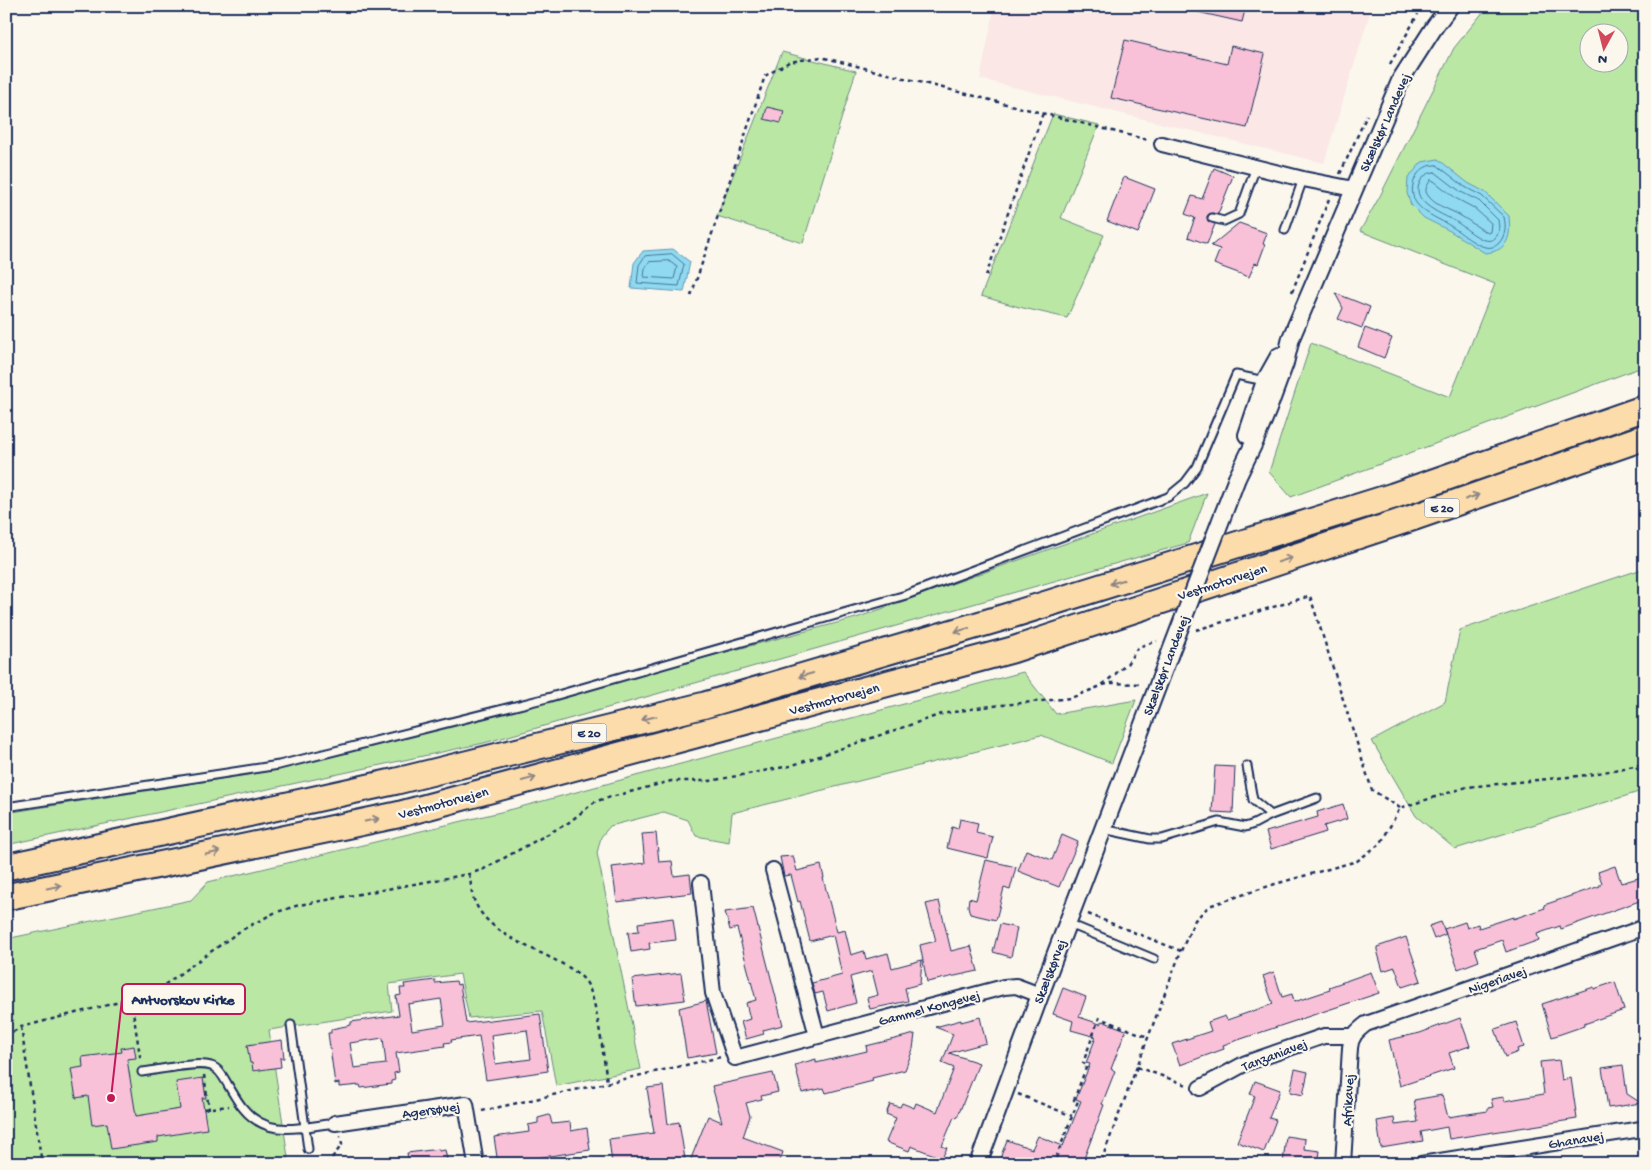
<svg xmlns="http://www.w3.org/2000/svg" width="1651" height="1170" font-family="'Gochi Hand',sans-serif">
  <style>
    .built { fill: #fae7e6 }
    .green { fill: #bbe7a5; stroke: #6b8b82; fill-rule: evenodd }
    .water { fill: #8fdaf0; stroke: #6196b6 }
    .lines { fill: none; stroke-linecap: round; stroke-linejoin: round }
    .shore { stroke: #497398; stroke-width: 1 }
    .building { fill: #f9c1d7; stroke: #1b2f5e; fill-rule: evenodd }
    .service-casing { stroke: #1b2f5e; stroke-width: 11 }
    .minor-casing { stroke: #1b2f5e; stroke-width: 18 }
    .tertiary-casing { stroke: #1b2f5e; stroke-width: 20 }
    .motorway-casing { stroke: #1b2f5e; stroke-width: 29 }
    .path { stroke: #1b2f5e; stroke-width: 2.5; stroke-dasharray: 4 4; stroke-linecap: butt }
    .service { stroke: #fbf7ec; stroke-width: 7 }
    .minor { stroke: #fbf7ec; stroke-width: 14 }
    .tertiary { stroke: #fbf7ec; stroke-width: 16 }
    .motorway { stroke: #fddcac; stroke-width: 25 }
    .tertiary-bridge-casing { stroke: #1b2f5e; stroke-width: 20; stroke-linecap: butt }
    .tertiary-bridge { stroke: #fbf7ec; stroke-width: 16 }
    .oneway { stroke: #8c8685 }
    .labels { text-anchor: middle; stroke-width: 4.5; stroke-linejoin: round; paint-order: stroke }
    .shield { fill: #fbf7ec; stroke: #5e6b89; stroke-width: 1 }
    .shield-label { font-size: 12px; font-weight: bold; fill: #1b2f5e }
    .street-label { font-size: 14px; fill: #1b2f5e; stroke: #fbf7ec }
    .leader { fill: none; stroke: #c2185b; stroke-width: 2 }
    .callout-dot { fill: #c2185b; stroke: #fbf7ec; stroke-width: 2 }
    .callout { fill: #fbf7ec; stroke: #c2185b; stroke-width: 2 }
    .callout-label { font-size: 15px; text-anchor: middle; font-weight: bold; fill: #1b2f5e }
  </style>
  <rect width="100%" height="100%" fill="#fbf7ec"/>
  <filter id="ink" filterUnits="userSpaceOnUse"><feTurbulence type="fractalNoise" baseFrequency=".02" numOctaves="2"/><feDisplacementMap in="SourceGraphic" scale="10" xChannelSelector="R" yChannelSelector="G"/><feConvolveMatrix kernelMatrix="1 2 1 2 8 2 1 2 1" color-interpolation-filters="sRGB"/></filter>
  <g filter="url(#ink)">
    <path class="built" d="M995 6H1372L1324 163 980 79Z"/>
    <path class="green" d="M1488 6H1645V366L1291 497 1269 472 1311 343 1450 397 1495 284 1360 231 1380 196 1454 48ZM1588 32H1618V62H1588Z
      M782 52 856 71 803 243 717 216Z
      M1053 114 1099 125 1061 218 1104 235 1067 318 1019 307 981 296Z
      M1207 493 1188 543 484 743 6 845V813L277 770 856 618Z
      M1645 568V790L1455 849 1416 816 1372 741 1445 702 1460 630Z
      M1023 672 1056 714 1136 700 1112 763 1041 735 732 813 729 842 696 836 688 820 664 812 610 826 601 837 597 853 641 1069 556 1086 542 1011 469 1018 460 974 389 984 392 1011 269 1030 289 1164H6V939L191 900 208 882 513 809Z"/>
    <path class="water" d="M1438 159 1468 183 1485 192 1509 216C1511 236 1509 251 1485 253L1450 231 1424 218 1411 205 1407 193 1408 178 1422 162Z
      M673 249 690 262 684 292 631 288 634 263 643 251Z"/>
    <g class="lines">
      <path class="shore" d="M1437 165 1465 187 1482 196 1504 217C1506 226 1506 235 1499 243 1486 257 1464 234 1452 227 1440 219 1426 215 1417 204 1408 193 1413 173 1426 167 1429 165 1434 165 1437 165Z
        M1435 172 1461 192 1479 201 1498 220C1499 226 1500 233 1495 238 1486 247 1467 229 1458 223 1446 215 1409 204 1420 182 1423 176 1429 172 1435 172Z
        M1431 180 1434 181 1457 199 1474 208 1491 223 1490 232 1488 233C1478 228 1470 221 1461 216 1450 209 1434 206 1427 194 1424 189 1428 184 1431 180Z
        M672 254 684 264 679 286 637 283 639 265 645 256Z
        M669 261 677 267 674 279 644 277 645 268 649 262Z"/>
    </g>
    <path class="building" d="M1194 6H1246L1242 22 1193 11Z
      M1125 40 1227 64 1231 46 1265 54 1247 128 1111 98Z
      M767 107 784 111 781 123 764 119Z
      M1214 168 1233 176 1218 214 1211 213 1207 216 1208 221 1215 224 1207 244 1188 237 1195 218 1185 214 1192 196 1202 199Z
      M1124 177 1155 189 1138 233 1107 221Z
      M1239 223 1267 233 1263 244 1265 245 1258 264 1255 263 1249 277 1214 264 1220 249 1211 246Z
      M1335 293 1370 307 1362 328 1338 319 1343 308Z
      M1365 328 1392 338 1384 358 1358 347Z
      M1215 766 1235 767 1233 813 1212 812Z
      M1343 804 1347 819 1324 826 1326 832 1271 849 1266 832 1318 817 1317 812Z
      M960 819 978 823 976 833 993 837 988 858 947 848 952 827 958 829Z
      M656 833 659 862 672 861 674 876 690 874 692 893 617 902 612 867 645 863 642 834Z
      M1062 835 1078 842 1059 887 1018 871 1026 850 1052 860Z
      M793 856 797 871 821 865 824 878H823L837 932 845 930 851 955 864 951 866 959 888 953 892 968 922 960 920 984 905 988 908 1001 870 1009 867 998 878 995 872 971 850 977 856 1003 828 1011 823 992 815 994 812 983 842 975 838 957 833 935 810 941 800 901 798 902 791 875 784 876 780 857Z
      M986 860 1016 867 1010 890 1004 888 996 920 970 914 968 906 969 898 976 900Z
      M1615 866 1621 883 1645 876V899L1561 929 1560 926 1537 934 1539 940 1506 952 1502 940 1475 949 1479 961 1458 969 1444 929 1465 922 1467 928 1478 924 1479 928 1513 917V919L1545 908 1544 905 1600 886V884L1602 883 1598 872Z
      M939 901 951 951 971 946 978 971 927 982 920 945 936 941 926 904Z
      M753 908 783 1025 763 1030 764 1034 746 1039 741 1022 750 1019 746 1003 756 1000 737 928 730 930 725 912Z
      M673 918 676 940 649 943 650 949 631 952 628 932 639 931 638 923Z
      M1441 922 1446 934 1434 939 1429 926Z
      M1000 924 1017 928 1011 957 993 952Z
      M1406 937 1421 981 1402 987 1395 967 1383 971 1377 950V947Z
      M1274 972 1282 997 1292 994 1294 1002 1330 990 1329 987 1371 972 1379 993 1223 1045 1224 1049 1180 1065 1172 1044 1211 1031 1208 1022 1225 1016 1227 1020 1273 1004 1263 976Z
      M681 973 685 1000 636 1006 632 979Z
      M435 980V983L456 981 457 985 460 984 466 1023 540 1014 548 1071 486 1080 479 1036 451 1040 452 1042 444 1043 445 1046 396 1053 399 1072 394 1073 395 1080 391 1081V1084L361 1088 360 1085 339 1087V1083L335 1084 328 1033H331V1029L351 1025V1022L399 1015 396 996 401 995 400 988H405L404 984ZM441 999 445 1025 412 1030 408 1004ZM527 1030 531 1059 495 1064 491 1035ZM383 1038 386 1064 354 1068 350 1043Z
      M1615 982 1624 1010 1584 1024V1026L1552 1037 1542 1004 1594 987V989Z
      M1063 988 1086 997 1079 1017 1100 1024 1102 1021 1126 1030 1111 1069 1115 1071 1102 1104 1104 1105 1082 1164H1007L999 1161 1007 1140 1032 1149 1038 1136 1063 1146 1081 1101 1076 1099 1090 1064 1086 1063 1096 1037 1071 1030 1073 1021 1053 1014Z
      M706 1001 716 1053 687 1058 679 1008Z
      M980 1017 986 1043 949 1053 979 1063 957 1118 954 1117 942 1146 947 1148 942 1158 911 1146 909 1151 886 1142 896 1118 886 1114 890 1104 900 1107 902 1103 914 1108 916 1103 937 1112 954 1068 942 1063 953 1034 935 1027 961 1020V1022Z
      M1460 1018 1470 1046 1449 1053 1454 1068 1400 1086 1389 1040 1420 1033Z
      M1516 1022 1524 1047 1517 1049 1518 1052 1505 1057 1495 1029Z
      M915 1034 913 1049 905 1070 872 1078 873 1081 826 1093 824 1088 802 1093 795 1065 816 1059V1063L867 1051 866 1046Z
      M282 1040 284 1058H280L281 1067 253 1071 252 1063H250L247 1045Z
      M134 1046 136 1058 127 1059 136 1116 180 1109 176 1082 203 1078 206 1098H202L207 1129 158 1137V1142L111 1149 107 1123 92 1125 88 1096 76 1098 71 1069 83 1067 82 1057 122 1052 121 1048Z
      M1559 1060 1562 1080 1571 1078 1577 1119 1449 1139 1447 1127 1421 1132 1423 1141 1381 1148 1377 1121 1394 1118 1395 1125 1418 1122 1414 1100 1442 1095 1448 1117 1488 1111V1108L1493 1107 1491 1099 1504 1097V1101L1544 1094 1540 1062Z
      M1623 1065 1627 1094 1641 1103 1608 1108 1602 1068Z
      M1295 1069 1308 1072 1303 1095 1290 1092Z
      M773 1073 778 1092 761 1096 762 1099 746 1103 750 1116 743 1137 783 1152 779 1164H697L690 1161 708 1116 722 1122 712 1086Z
      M1255 1081 1280 1090 1269 1118 1276 1120 1264 1152 1237 1142 1255 1096 1250 1094Z
      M663 1086 668 1124 679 1122 685 1159 655 1164H612L609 1139 654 1133 647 1088Z
      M549 1115 550 1116 552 1124 570 1122 571 1131 587 1128 590 1150 536 1158 537 1160 513 1164H498L494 1137 529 1132 528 1125 538 1123V1118Z
      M1286 1136 1305 1139 1304 1149 1320 1151 1318 1164H1283Z
      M439 1149V1151L445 1150 448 1164H409L407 1153Z"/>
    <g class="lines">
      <defs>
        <path id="service" d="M1212 218 1224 221 1239 214 1256 167
          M1285 230 1303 179
          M1247 766 1253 800 1271 815
          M6 807 279 765 547 698 906 595 1168 497 1185 483 1197 467 1236 375 1265 381
          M1103 829 1150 839H1162L1219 822 1245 827 1254 824 1271 815 1317 798
          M1067 923 1154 959
          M291 1025 308 1149
          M142 1072C159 1070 196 1061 211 1066 219 1068 224 1078 228 1085 233 1093 237 1101 243 1108 268 1139 301 1127 335 1123"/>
        <path id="minor" d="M1162 144 1303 179 1354 189
          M773 870 817 1036
          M701 883 713 993 735 1058 1004 987 1016 986 1040 995
          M1200 1088 1246 1063 1324 1036H1352
          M335 1123 466 1104 476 1164
          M1343 1164 1350 1048C1351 1036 1357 1031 1366 1024L1645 927
          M1421 1164 1641 1129"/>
        <path id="tertiary" d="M1247 435 1265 381 1279 356
          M1237 478 1255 441 1268 409 1285 363 1291 338 1401 79 1435 26 1450 6
          M978 1164 1040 995 1169 656"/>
        <path id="motorway" d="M6 867 397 781 705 705 1005 617 1393 496 1645 408
          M6 897 397 815 1012 650 1415 517 1645 437"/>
      </defs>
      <use href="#service" class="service-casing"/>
      <use href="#minor" class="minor-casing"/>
      <use href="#tertiary" class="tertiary-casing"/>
      <use href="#motorway" class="motorway-casing"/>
      <path class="path" d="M1390 64 1418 14
        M1340 174 1367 115
        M986 276 1043 113
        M1292 292 1329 199
        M691 296 765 76 789 62 821 57 1148 140
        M1196 630 1310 596 1372 790 1400 808
        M1103 685 1111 683 1142 684
        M1636 767 1645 779
        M469 874C471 881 471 890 473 897 484 931 526 945 555 960 566 966 579 972 586 982 597 997 604 1061 607 1082
        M1088 914 1181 951 1100 1164
        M1181 951 1195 920 1209 906 1275 884 1357 861 1381 843 1400 808 1467 787 1588 775 1645 764
        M131 999 141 1062
        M21 1027 42 1164
        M6 1036 21 1027 131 999 157 990 240 931 274 913 299 905 469 874 484 869 568 823 596 801 671 781H710L790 766 942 714 983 707 1071 698 1101 686 1127 664 1138 647 1157 641
        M1137 1067 1187 1085
        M204 1075 209 1109
        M1018 1094 1072 1116
        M204 1109 229 1106
        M482 1111 721 1057
        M327 1164 342 1145 341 1136
        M1056 1164 1054 1163 1078 1101 1074 1100 1087 1065 1083 1063 1099 1018 1148 1037"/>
      <use href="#service" class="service"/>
      <use href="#minor" class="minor"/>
      <use href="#tertiary" class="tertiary"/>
      <use href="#motorway" class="motorway"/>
      <defs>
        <path id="tertiary-bridge" d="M1169 656 1237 478"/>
      </defs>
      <use href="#tertiary-bridge" class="tertiary-bridge-casing"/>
      <use href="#tertiary-bridge" class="tertiary-bridge"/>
    </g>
    <defs><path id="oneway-shaft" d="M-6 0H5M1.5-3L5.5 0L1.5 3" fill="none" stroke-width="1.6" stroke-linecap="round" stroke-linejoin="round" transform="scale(1.25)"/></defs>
    <g class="oneway">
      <use href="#oneway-shaft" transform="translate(1472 497) rotate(-19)"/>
      <use href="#oneway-shaft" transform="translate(1285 560) rotate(-18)"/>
      <use href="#oneway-shaft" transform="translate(1117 582) rotate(163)"/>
      <use href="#oneway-shaft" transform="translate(962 630) rotate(164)"/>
      <use href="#oneway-shaft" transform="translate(806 675) rotate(164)"/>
      <use href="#oneway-shaft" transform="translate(649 718) rotate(166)"/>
      <use href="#oneway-shaft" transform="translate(529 779) rotate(-15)"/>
      <use href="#oneway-shaft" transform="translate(372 820) rotate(-12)"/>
      <use href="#oneway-shaft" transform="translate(213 853) rotate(-12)"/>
      <use href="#oneway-shaft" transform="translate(54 887) rotate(-12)"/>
    </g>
  </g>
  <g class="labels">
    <g class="shield">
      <rect x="1424.5" y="498.5" width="35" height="19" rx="4"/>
      <rect x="571.5" y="723.5" width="35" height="19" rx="4"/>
    </g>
    <g class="shield-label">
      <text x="1442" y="512">E 20</text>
      <text x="589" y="737">E 20</text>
    </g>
    <g class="street-label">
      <text transform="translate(1384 122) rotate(-66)" y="5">Skælskør Landevej</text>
      <text transform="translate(1222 581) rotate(-18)" y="5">Vestmotorvejen</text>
      <text transform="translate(1165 665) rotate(-69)" y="5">Skælskør Landevej</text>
      <text transform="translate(834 698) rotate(-15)" y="5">Vestmotorvejen</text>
      <text transform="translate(443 802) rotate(-15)" y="5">Vestmotorvejen</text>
      <text transform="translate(1049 971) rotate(-69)" y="5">Skælskørvej</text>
      <text transform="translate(1497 979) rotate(-19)" y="5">Nigeriavej</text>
      <text transform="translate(929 1007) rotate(-15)" y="5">Gammel Kongevej</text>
      <text transform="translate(1274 1054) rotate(-21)" y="5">Tanzaniavej</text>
      <text transform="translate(1347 1100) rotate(-87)" y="5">Afrikavej</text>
      <text transform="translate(431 1109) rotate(-8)" y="5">Agersøvej</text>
      <text transform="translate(1576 1139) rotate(-9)" y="5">Ghanavej</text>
    </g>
  </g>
  <path class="leader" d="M111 1098L122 999"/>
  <circle class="callout-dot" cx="111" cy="1098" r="5"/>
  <rect class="callout" x="122" y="984" width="123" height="30" rx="5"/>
  <g class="callout-label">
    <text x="183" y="1004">Antvorskov Kirke</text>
  </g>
  <rect width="1651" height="1170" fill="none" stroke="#fbf7ec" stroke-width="25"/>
  <rect x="12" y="12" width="1626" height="1145" fill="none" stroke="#1b2f5e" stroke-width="2" filter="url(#ink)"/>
  <g transform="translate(1604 48) rotate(187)"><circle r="24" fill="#fbf7ec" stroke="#a1a7b3"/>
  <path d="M0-4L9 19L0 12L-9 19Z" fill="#d1495b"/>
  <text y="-8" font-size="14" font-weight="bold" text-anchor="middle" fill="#1b2f5e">N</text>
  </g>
</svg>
